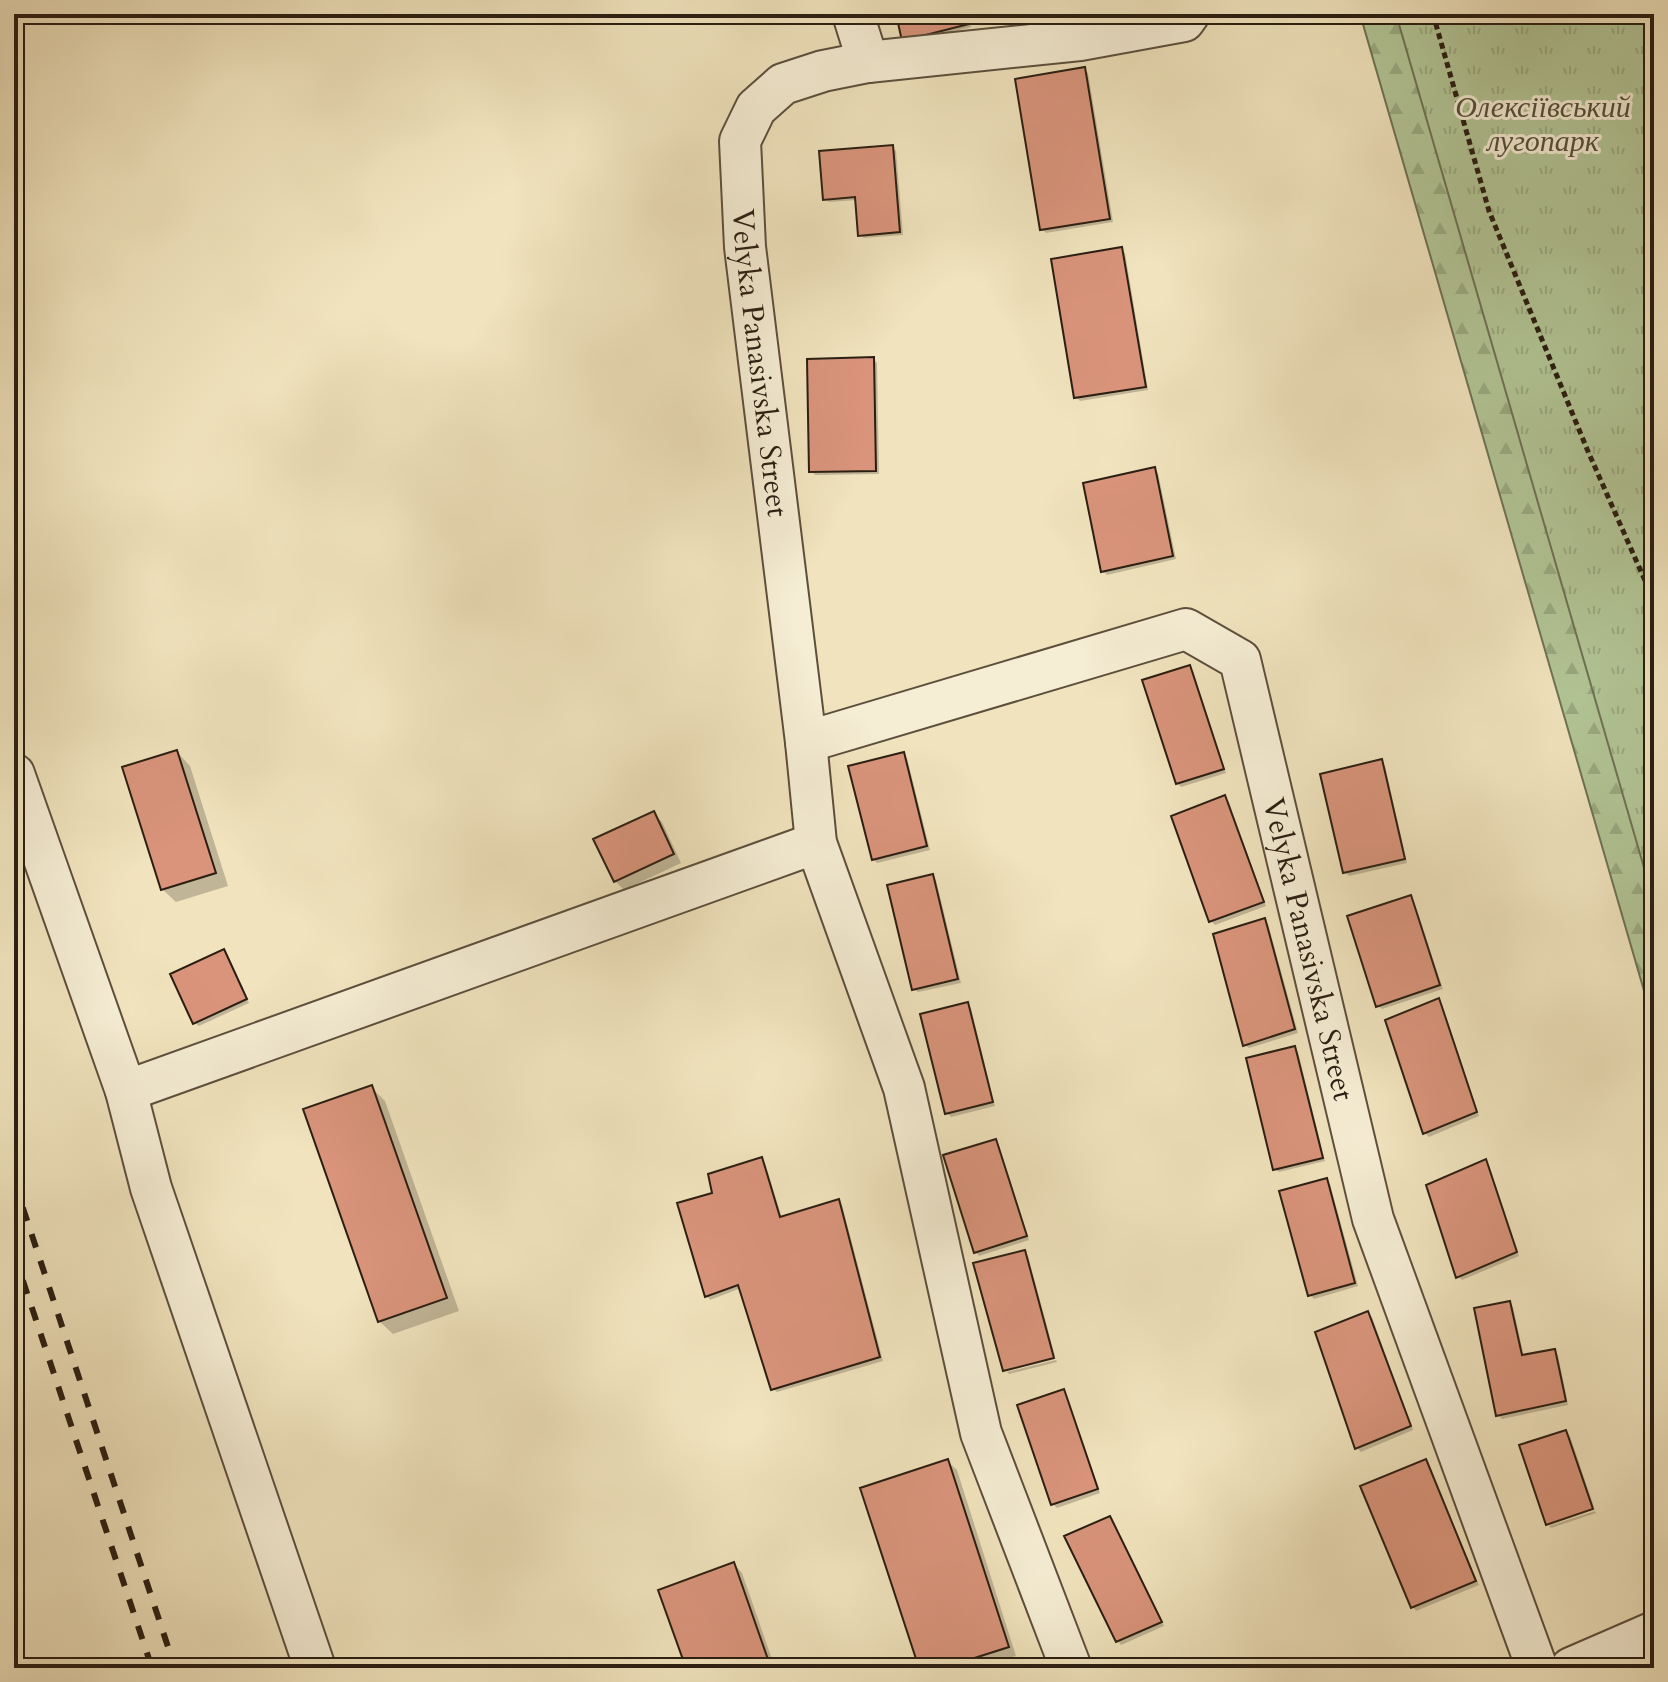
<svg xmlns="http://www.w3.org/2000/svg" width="1668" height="1682" font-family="Cardo,serif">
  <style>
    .forest { fill: url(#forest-firs); stroke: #6e7254; stroke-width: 2 }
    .park { fill: url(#park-tufts); stroke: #6e7254; stroke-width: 2 }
    .shadow { fill: #0003 }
    .building { fill: #d9947b; stroke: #2a1e12; stroke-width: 2 }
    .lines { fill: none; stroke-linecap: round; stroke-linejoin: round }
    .minor-casing { stroke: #5c4f3d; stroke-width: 44 }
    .path { stroke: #2a1e12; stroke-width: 5; stroke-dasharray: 6 4; stroke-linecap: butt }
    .minor { stroke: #f5edd4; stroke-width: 40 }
    .rail { stroke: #2a1e12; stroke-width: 6; stroke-dasharray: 14 14; stroke-linecap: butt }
    .labels { text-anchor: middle; stroke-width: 6; stroke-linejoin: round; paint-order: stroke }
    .park-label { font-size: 30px; font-style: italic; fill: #53503a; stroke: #f5edd4 }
    .street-label { font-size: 30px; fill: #2a1e12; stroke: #f5edd4 }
  </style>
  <defs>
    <pattern id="forest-firs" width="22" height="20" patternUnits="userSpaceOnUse" patternTransform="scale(2)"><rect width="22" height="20" fill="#b2c596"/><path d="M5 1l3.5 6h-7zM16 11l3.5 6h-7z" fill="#99a980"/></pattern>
    <pattern id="park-tufts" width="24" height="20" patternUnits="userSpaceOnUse" patternTransform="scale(2)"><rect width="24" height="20" fill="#b2c596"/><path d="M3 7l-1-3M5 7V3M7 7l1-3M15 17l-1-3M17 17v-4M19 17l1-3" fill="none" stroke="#99a980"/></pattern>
  </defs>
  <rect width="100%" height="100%" fill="#f0e3bd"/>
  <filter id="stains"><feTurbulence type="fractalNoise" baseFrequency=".0025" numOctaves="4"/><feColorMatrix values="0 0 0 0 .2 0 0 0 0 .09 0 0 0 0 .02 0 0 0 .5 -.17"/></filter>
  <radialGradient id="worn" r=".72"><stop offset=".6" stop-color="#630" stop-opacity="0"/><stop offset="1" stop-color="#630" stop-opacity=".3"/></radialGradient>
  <path class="forest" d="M1360 14H1654V1025Z"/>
  <path class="park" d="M1396 14H1654V902Z"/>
  <path class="shadow" d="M898 14H968L971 27 908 44Z
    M1084 70 1088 73 1113 222 1046 233 1042 229Z
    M892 147 896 151 903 235 864 238 860 235 857 200 829 202 825 199Z
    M1121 249 1125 253 1148 390 1080 401 1076 397Z
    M873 359 877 363 879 474 815 475 811 471Z
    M1154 470 1158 473 1176 559 1107 575 1103 571Z
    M1190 667 1193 671 1226 773 1181 787 1177 783Z
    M177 752 190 766 228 886 176 902 162 889Z
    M903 755 907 758 930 850 877 863 873 859Z
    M1381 762 1385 766 1407 863 1349 876 1345 872Z
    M1225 798 1229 802 1266 906 1215 925 1211 921Z
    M653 813 662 822 681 863 624 890 615 881Z
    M933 876 936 880 961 983 918 992 914 989Z
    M1410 897 1414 901 1443 989 1382 1009 1378 1006Z
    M1264 920 1268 924 1298 1033 1249 1048 1245 1045Z
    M224 952 249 1003 199 1026 195 1023Z
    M1438 1000 1442 1004 1479 1116 1429 1137 1425 1133Z
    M967 1004 971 1008 995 1106 951 1117 947 1113Z
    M1294 1048 1298 1052 1325 1161 1279 1172 1275 1169Z
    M372 1088 385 1101 459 1311 393 1334 379 1321Z
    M995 1141 999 1145 1029 1240 979 1256 976 1252Z
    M761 1159 765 1163 782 1218 838 1201 842 1205 883 1361 777 1392 773 1389 741 1288 710 1300 707 1296 715 1195Z
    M1485 1161 1489 1165 1519 1256 1462 1280 1458 1276Z
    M1326 1181 1330 1184 1358 1286 1314 1299 1310 1295Z
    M1024 1253 1028 1256 1055 1356 1005 1368Z
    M1509 1303 1513 1307 1524 1357 1554 1351 1558 1355 1568 1405 1502 1419 1498 1415Z
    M1368 1314 1372 1317 1413 1430 1361 1452 1357 1448 1318 1334Z
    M1056 1360 1057 1362 1009 1374 1007 1372Z
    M1063 1391 1067 1395 1100 1493 1057 1508 1053 1504Z
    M1566 1432 1570 1436 1594 1507 1547 1523Z
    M948 1462 957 1470 1016 1656 978 1668H921Z
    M1425 1462 1479 1585 1416 1611 1413 1607Z
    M1595 1511 1596 1513 1551 1528 1549 1526Z
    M1113 1522 1164 1626 1121 1645 1118 1641Z
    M734 1564 742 1573 775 1668H688Z"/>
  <path class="building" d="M896 14H966L969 24 902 41Z
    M1085 67 1110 219 1040 230 1015 79Z
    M893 145 900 232 858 236 855 197 823 200 819 151Z
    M1122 247 1146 387 1074 398 1051 259Z
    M874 357 876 471 809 472 807 359Z
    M1155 467 1173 556 1101 572 1083 483Z
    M1190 665 1224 769 1176 784 1142 680Z
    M177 750 216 873 161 890 122 767Z
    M904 752 927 846 872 860 848 766Z
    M1382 759 1405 859 1343 873 1320 774Z
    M1225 795 1264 902 1209 922 1171 816Z
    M654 811 674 854 614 882 593 839Z
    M933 874 958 979 912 990 887 885Z
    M1411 895 1440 985 1376 1007 1347 916Z
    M1265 918 1295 1029 1243 1046 1213 934Z
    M224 949 247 999 193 1024 170 974Z
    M1439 998 1477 1112 1423 1134 1385 1020Z
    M968 1002 993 1102 945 1114 920 1014Z
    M1295 1046 1323 1158 1273 1170 1246 1058Z
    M372 1085 447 1298 378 1322 303 1109Z
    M996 1139 1027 1236 974 1253 943 1155Z
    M762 1157 780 1217 839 1199 880 1357 771 1390 738 1285 705 1297 677 1203 712 1193 708 1174Z
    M1486 1159 1517 1252 1456 1278 1426 1185Z
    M1327 1178 1355 1283 1308 1296 1279 1191Z
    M1025 1250 1054 1358 1003 1371 973 1263Z
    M1510 1301 1522 1355 1555 1349 1566 1401 1496 1416 1474 1308Z
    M1368 1311 1411 1426 1355 1449 1315 1332Z
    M1064 1389 1098 1489 1051 1505 1017 1405Z
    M1566 1430 1593 1509 1546 1525 1519 1445Z
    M948 1459 1009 1647 943 1668H919L860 1488Z
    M1426 1459 1476 1581 1411 1608 1360 1486Z
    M1110 1516 1162 1622 1116 1642 1064 1536Z
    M734 1562 771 1668H686L658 1590Z"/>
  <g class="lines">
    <defs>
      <g id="minor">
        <path id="s1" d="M853 14 868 62 823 71 783 84 756 108 740 141 745 247 806 742 816 843 904 1088 981 1433 1071 1668"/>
        <path d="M868 62 1080 40 1184 21 1189 14"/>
        <path id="s2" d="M806 742 1186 629 1240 660 1373 1219 1537 1668"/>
        <path d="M14 774 126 1091 151 1188 315 1668"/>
        <path d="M126 1091 816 843"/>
        <path d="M1571 1668 1654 1632"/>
      </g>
    </defs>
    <use href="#minor" class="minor-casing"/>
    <path class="path" d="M1433 14 1489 211 1587 449 1654 601"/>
    <use href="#minor" class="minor"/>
    <path class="rail" d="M14 1181 175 1668
      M14 1254 152 1668
      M14 1659 17 1668"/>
  </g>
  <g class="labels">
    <g class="park-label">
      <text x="1543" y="117">Олексіївський<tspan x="1543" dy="34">лугопарк</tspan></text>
    </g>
    <g class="street-label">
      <text dy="10" stroke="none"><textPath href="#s1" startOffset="434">Velyka Panasivska Street</textPath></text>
      <text dy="10" stroke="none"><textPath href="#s2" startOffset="756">Velyka Panasivska Street</textPath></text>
    </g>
  </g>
  <rect width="1668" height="1682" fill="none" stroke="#f0e3bd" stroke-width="48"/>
  <rect x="16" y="16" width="1636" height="1650" fill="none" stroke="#2a1e12" stroke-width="4"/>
  <rect x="24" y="24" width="1620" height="1634" fill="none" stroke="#2a1e12" stroke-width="2"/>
  <rect width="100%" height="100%" filter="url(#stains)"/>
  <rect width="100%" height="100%" fill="url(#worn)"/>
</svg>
